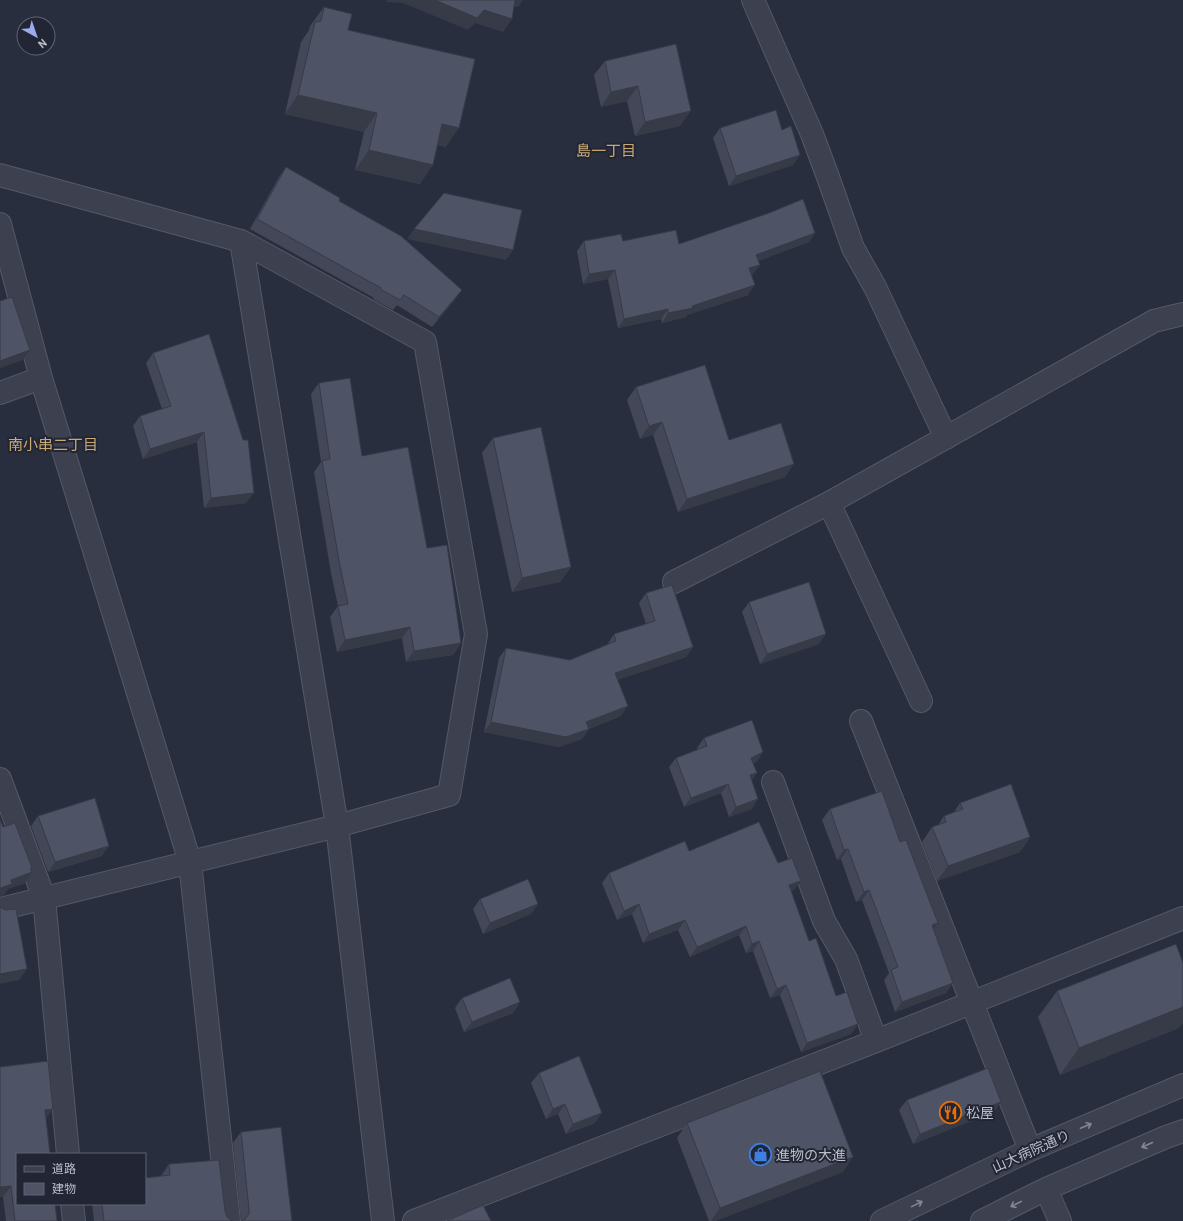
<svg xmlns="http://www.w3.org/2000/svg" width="1183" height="1221" font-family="Barlow,'Noto Sans JP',sans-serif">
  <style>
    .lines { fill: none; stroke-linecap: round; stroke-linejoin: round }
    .minor-casing { stroke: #555966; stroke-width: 24 }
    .minor { stroke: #3d414f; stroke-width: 22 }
    .wall { fill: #434757 }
    .shaded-wall { fill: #373a47 }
    .building { fill: #4e5365; stroke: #373a47 }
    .oneway { stroke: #828592 }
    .labels { text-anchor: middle; stroke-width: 4; stroke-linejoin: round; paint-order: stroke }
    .poi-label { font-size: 14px; fill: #babdc9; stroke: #222634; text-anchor: start }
    .street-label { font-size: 14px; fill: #babdc9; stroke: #222634 }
    .neighbourhood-label { font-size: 15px; fill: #caaa74; stroke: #222634 }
  </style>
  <rect width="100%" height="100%" fill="#292e3f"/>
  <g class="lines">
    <defs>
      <path id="minor" d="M753 0 812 134 828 177 853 248 875 287 946 438
        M0 175 241 241 425 342 476 634 449 795 337 826 0 909
        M0 224 41 378 190 862 229 1221
        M241 241 337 826 383 1221
        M0 393 41 378
        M829 503 921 701
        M674 582 829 503 1154 321 1183 314
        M861 721 1030 1150
        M0 779 44 898 68 1154
        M773 782 824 921 846 959 876 1041
        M1046 1189 1060 1221
        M72 1204 74 1221
        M414 1221 876 1041 1183 918
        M882 1221 1030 1150 1183 1085
        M982 1221 1046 1189 1166 1137 1183 1131"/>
    </defs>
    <use href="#minor" class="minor-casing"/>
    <use href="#minor" class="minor"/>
  </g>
  <path class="wall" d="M324 7 348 30 446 147 438 145 420 184 355 170 364 132 285 114 301 42 309 30 310 26Z
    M676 44 680 126 635 136 627 101 601 107 594 75 605 61Z
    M720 128 782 130 800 155 793 165 729 186 713 138Z
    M286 167 339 201 455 300 432 327 397 305 393 310 373 299 374 298 250 229 279 177Z
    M815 233 809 242 758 261 753 274 751 275 748 295 687 315 686 317 662 323 661 319 618 328 608 279 583 284 577 251 584 241H623L679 244Z
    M209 334 246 503 204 508 197 442 143 459 133 426 140 416 162 409 146 363 153 353Z
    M319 383 362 456 427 548 461 643 453 655 406 662 402 638 337 652 330 617 338 606 331 573 314 472 321 462 311 394Z
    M636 387 729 440 785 477 678 512 653 435 640 439 627 400Z
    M493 438 571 567 560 582 512 592 482 453Z
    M646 593 693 647 686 657 617 680 621 716 589 729 582 739 559 747 484 732 499 658 506 648 570 660 607 645 614 634 646 624 639 603Z
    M749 602 819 644 760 664 742 612Z
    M704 738 757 762 753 763 757 773 752 780V809L729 817 721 793 684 807 669 767 676 758 698 750 697 748Z
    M960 803 1030 837 1020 852 937 881 922 842 932 827 938 825 944 816 954 812Z
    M830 809 900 842 953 983 946 993 895 1012 884 980 889 973 862 900 856 902 841 859 837 860 822 820Z
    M38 816 102 856 48 872 31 826Z
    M689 851 778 863 794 890 791 891 809 941 836 996 858 1024 851 1034 801 1052 780 995 770 998 753 951 746 953 739 935 690 957 678 930 643 943 632 914 617 920 602 883 609 873Z
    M480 899 538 904 531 914 483 934 473 909Z
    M1057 991 1179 1028 1060 1075 1038 1017Z
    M462 998 520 1002 513 1013 464 1032 455 1008Z
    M0 1067 46 1119 57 1221H6L3 1197H0Z
    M539 1073 595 1123 566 1134 558 1114 546 1119 531 1083Z
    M907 1100 994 1112 913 1144 899 1110Z
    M687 1123 843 1172 715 1221H709L677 1138Z
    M241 1132 292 1221H241L233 1143Z
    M169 1164 225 1211 227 1217 232 1221H233H94L92 1204H145L161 1176Z"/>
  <path class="shaded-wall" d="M388 0H435L484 10 512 19 503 32 475 23 468 30 403 3 386 2Z
    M511 0H523L518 7 507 6Z
    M638 86 627 101 601 107 611 92Z
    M298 95 377 113 364 132 285 114Z
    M691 111 680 126 635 136 645 122Z
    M442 124 459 128 446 147 429 143Z
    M369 150 433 165 420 184 355 170Z
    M800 155 793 165 729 186 736 176Z
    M414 229 513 250 506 260 407 239Z
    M815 233 809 242 749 264 756 255Z
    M760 265 753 274 742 278 749 268Z
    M615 270 608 279 583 284 589 274Z
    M755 285 748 295 687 315 686 317 662 323 668 313 692 306Z
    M462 290 455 300 432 327 439 317Z
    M668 309 661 319 618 328 624 319Z
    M30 350 23 360 0 368V361Z
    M662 422 653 435 640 439 649 426Z
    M204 432 197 442 143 459 150 449Z
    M794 464 785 477 678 512 687 499Z
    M254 493 246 503 204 508 211 498Z
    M571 567 560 582 512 592 522 578Z
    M410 627 402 638 337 652 345 640Z
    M826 634 819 644 760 664 767 654Z
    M461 643 453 655 406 662 414 651Z
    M693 647 686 657 608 683 615 673Z
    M628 706 621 716 581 732 589 729 582 739 559 747 484 732 491 722H586Z
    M763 752 757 762 744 767 751 758Z
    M757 773 750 782V775Z
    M728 784 721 793 684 807 691 798Z
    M758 799 752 809 729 817 736 807Z
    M1030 837 1020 852 937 881 948 866Z
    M109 846 102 856 48 872 55 862Z
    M848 849 841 859 837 860 844 850Z
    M32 868 28 874 32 872 24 884 8 889 4 895 0 897V888L11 880Z
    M801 881 794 890 782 894 789 885Z
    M869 890 862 900 856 902 864 892Z
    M538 904 531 914 483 934 490 923Z
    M639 904 632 914 617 920 624 911Z
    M685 920 678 930 643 943 649 934Z
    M938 923 931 933 932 925Z
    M746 926 739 935 690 957 697 947Z
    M759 941 753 951 746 953 752 944Z
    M27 969 19 980 0 984V974Z
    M953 983 946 993 895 1012 902 1002Z
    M786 985 780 995 770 998 777 989Z
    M520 1002 513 1013 464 1032 472 1022Z
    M1183 1007V1023L1179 1028 1060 1075 1079 1048Z
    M858 1024 851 1034 801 1052 807 1043Z
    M1001 1102 994 1112 913 1144 920 1134Z
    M565 1104 558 1114 546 1119 553 1109Z
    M53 1109 45 1120V1110Z
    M602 1113 595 1123 566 1134 573 1124Z
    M853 1157 843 1172 715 1221H711L720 1208Z
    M11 1186 3 1197H0V1187Z"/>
  <path class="building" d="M435 0H515L512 19 484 10 477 18Z
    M324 7 352 14 348 30 475 59 459 128 442 124 433 165 369 150 377 113 298 95 315 22 321 21Z
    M676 44 691 111 645 122 638 86 611 92 605 61Z
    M776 110 782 130 791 126 800 155 736 176 720 128Z
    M286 167 340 198 339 201 401 236 462 290 439 317 404 295 400 300 380 289 381 288 257 219Z
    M444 193 522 210 513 250 414 229Z
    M803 199 815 233 756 255 760 265 749 268 755 285 692 306 693 308 668 313V309L624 319 615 270 589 274 584 241 621 234 623 241 676 230 679 244 769 213Z
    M12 297 30 350 0 361V301Z
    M209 334 243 440H248L254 493 211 498 204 432 150 449 140 416 171 406 153 353Z
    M705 365 729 440 781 423 794 464 687 499 662 422 649 426 636 387Z
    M350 378 362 456 408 447 427 548 447 545 461 643 414 651 410 627 345 640 338 606 348 604 339 561 322 461 330 459 319 383Z
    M541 427 571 567 522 578 493 438Z
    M809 582 826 634 767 654 749 602Z
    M672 585 693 647 615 673 628 706 586 722 589 729 566 737 491 722 506 648 570 660 616 641 614 634 655 621 646 593Z
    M752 720 763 752 751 758 757 773 750 775 758 799 736 807 728 784 691 798 676 758 707 746 704 738Z
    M1011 784 1030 837 948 866 932 827 946 822 944 816 963 809 960 803Z
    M882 791 900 842 906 840 938 923 932 925 953 983 902 1002 891 970 898 967 869 890 864 892 848 849 844 850 830 809Z
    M95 798 109 846 55 862 38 816Z
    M0 819 3 827 15 823 32 868 30 869 32 872 11 880 12 884 0 888Z
    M759 822 778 863 792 858 801 881 789 885 809 941 816 938 836 996 847 992 858 1024 807 1043 786 985 777 989 759 941 752 944 746 926 697 947 685 920 649 934 639 904 624 911 609 873 685 841 689 851Z
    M528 879 538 904 490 923 480 899Z
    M0 907 5 910 16 909 27 969 0 974Z
    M1176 944 1183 963V1007L1079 1048 1057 991Z
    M510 978 520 1002 472 1022 462 998Z
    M579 1056 602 1113 573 1124 565 1104 553 1109 539 1073Z
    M48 1061 53 1109 45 1110 50 1154H17V1204H55L57 1221H15L11 1186 0 1187V1067Z
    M988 1068 1001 1102 920 1134 907 1100Z
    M820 1071 853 1157 720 1208 687 1123Z
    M281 1127 292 1221H241L245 1219 249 1214V1209L241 1132Z
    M219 1160 225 1211 227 1217 232 1221H233H104L102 1204H145V1178L170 1175 169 1164Z
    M483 1205 491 1221H447Z"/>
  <defs><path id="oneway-shaft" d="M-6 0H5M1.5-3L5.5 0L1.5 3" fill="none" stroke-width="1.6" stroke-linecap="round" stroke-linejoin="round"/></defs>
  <g class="oneway">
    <use href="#oneway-shaft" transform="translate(1086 1126) rotate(-23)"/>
    <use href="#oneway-shaft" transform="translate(1147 1145) rotate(156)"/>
    <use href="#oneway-shaft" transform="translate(917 1204) rotate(-26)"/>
    <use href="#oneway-shaft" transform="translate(1016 1204) rotate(154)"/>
  </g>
  <defs>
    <symbol id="restaurant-ring" viewBox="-11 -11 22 22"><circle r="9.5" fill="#222634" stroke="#e8710a" stroke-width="1.5"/><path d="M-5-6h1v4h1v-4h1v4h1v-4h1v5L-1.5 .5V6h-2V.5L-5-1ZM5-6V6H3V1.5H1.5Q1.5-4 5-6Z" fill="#e8710a"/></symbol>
    <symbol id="shop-ring" viewBox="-11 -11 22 22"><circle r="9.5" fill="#222634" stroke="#3f7fe0" stroke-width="1.5"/><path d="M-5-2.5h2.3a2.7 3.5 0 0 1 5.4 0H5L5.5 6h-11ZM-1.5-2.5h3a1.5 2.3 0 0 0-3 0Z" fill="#3f7fe0"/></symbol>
  </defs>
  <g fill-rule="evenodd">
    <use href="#restaurant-ring" x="938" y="1100" width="25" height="25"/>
    <use href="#shop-ring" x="748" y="1142" width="25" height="25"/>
  </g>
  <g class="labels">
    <g class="poi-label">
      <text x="966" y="1118">松屋</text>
      <text x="776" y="1160">進物の大進</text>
    </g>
    <g class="street-label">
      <text transform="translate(1031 1151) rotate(-24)" y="5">山大病院通り</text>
    </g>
    <g class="neighbourhood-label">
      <text x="606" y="156">島一丁目</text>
      <text x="53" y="450">南小串二丁目</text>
    </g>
  </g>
  <rect x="16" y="1153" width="130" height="52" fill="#222634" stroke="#5f6270"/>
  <rect x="24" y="1166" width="20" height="6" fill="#3d414f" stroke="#5f6270"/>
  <text x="52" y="1173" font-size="12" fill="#babdc9">道路</text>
  <rect x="24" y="1183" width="20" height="12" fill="#4e5365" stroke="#5f6270"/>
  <text x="52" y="1193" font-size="12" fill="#babdc9">建物</text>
  <g transform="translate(36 36) rotate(140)"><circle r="19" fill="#222634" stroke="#5f6270"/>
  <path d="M0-3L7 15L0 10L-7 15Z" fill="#9babed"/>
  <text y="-6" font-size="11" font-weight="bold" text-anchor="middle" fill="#babdc9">N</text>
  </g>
</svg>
